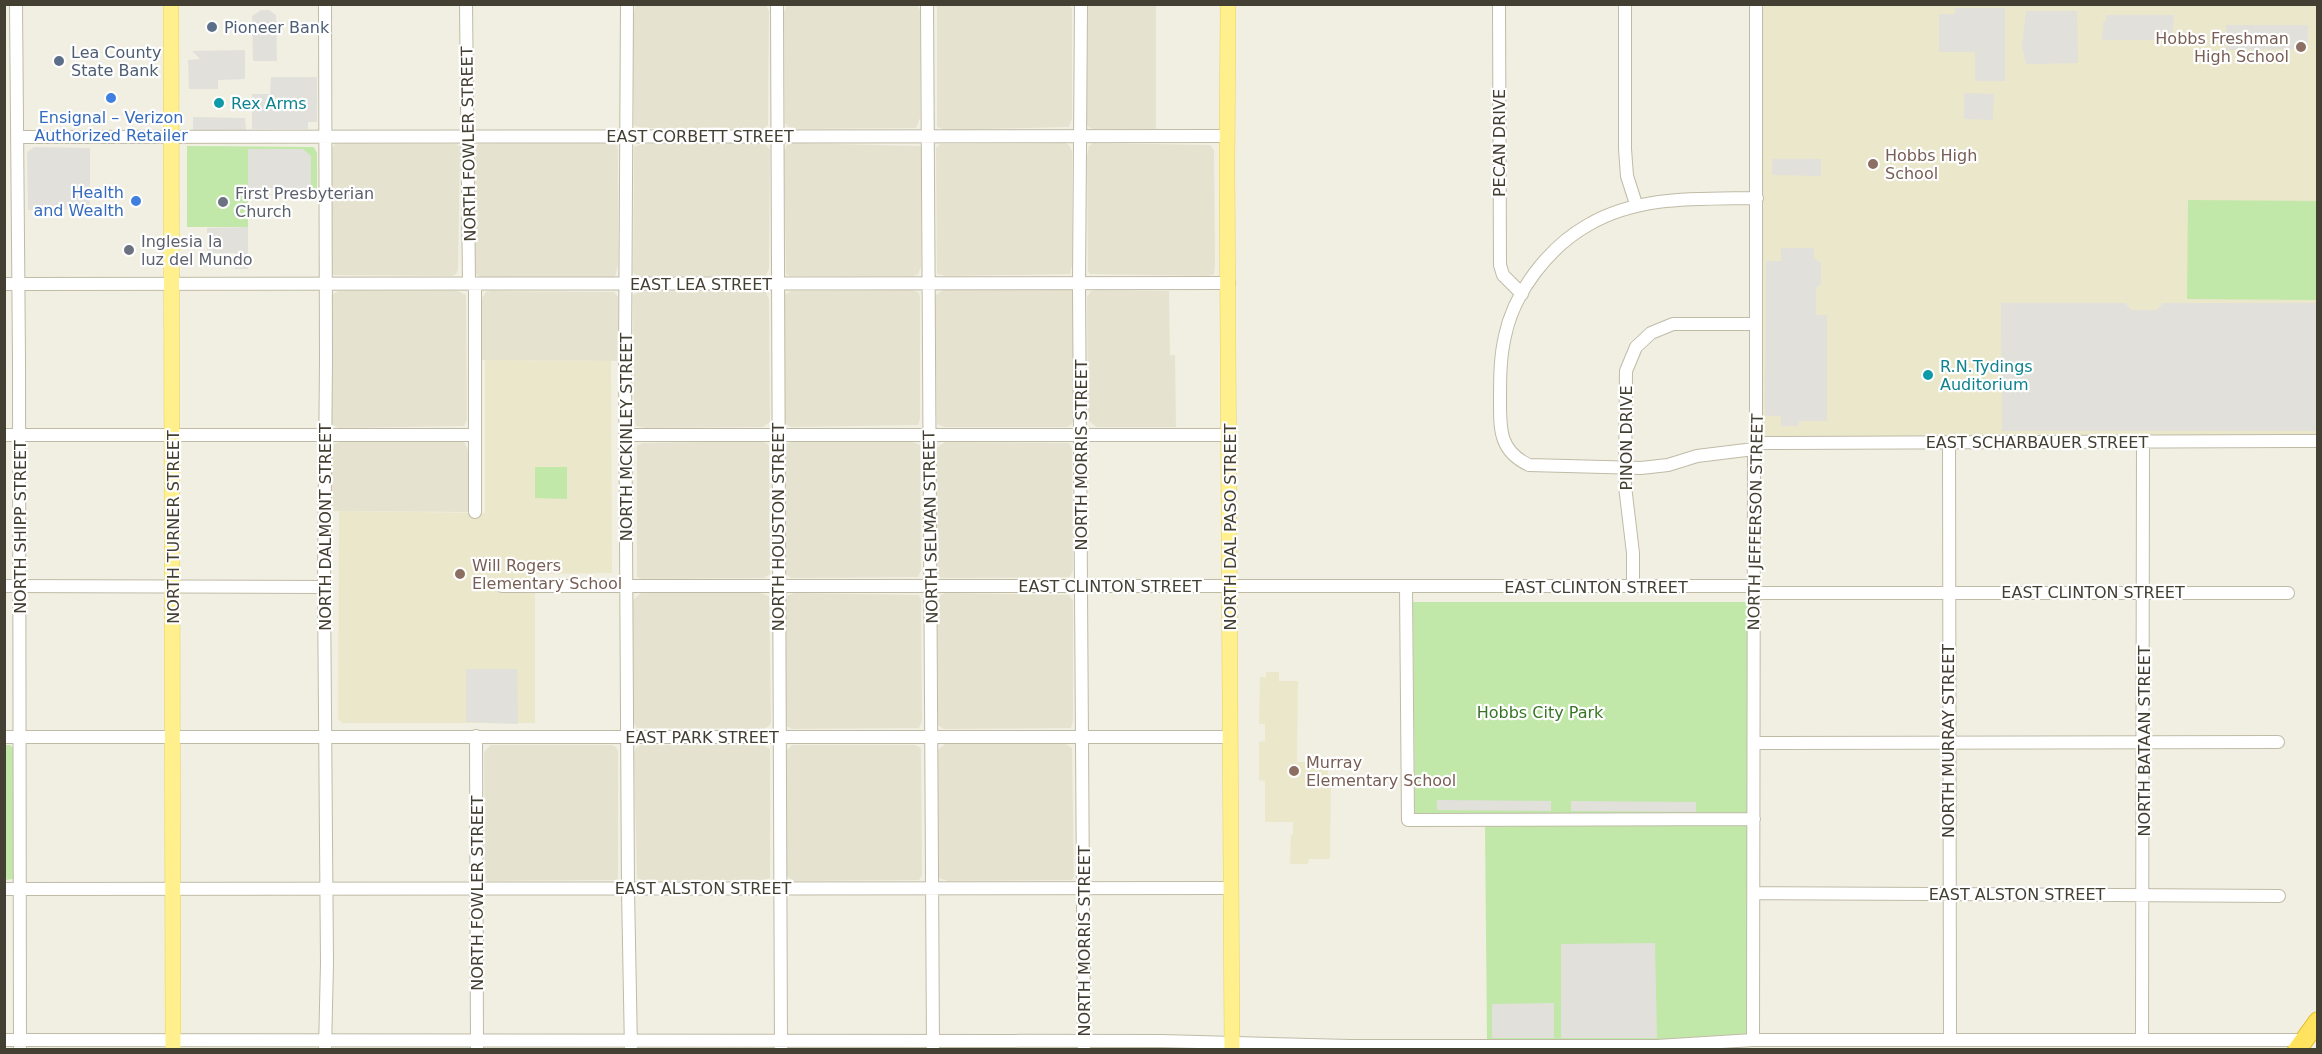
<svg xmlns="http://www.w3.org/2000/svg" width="2322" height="1054" font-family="'DejaVu Sans',sans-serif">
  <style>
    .residential { fill: #e6e2d0 }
    .education { fill: #ebe7cb }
    .green { fill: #c1e8a9 }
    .parking { fill: #e1e0db }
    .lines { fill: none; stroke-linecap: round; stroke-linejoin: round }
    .minor-casing { stroke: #c0bba7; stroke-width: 14 }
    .major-casing { stroke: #e6d25b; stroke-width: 16 }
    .highway-casing { stroke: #e0bb2d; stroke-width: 20 }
    .minor { stroke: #fff; stroke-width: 12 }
    .major { stroke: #fff08d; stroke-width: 15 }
    .highway { stroke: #ffe35f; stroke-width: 18 }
    .service-dot { fill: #5c6f8a; stroke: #fff; stroke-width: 2 }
    .education-dot { fill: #8d6e63; stroke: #fff; stroke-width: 2 }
    .shop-dot { fill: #3f7fe0; stroke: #fff; stroke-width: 2 }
    .culture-dot { fill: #0f9aa8; stroke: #fff; stroke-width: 2 }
    .worship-dot { fill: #6b7280; stroke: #fff; stroke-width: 2 }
    .labels { text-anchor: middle; stroke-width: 4.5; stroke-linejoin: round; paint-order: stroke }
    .service-label { font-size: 16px; fill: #4e5e75; stroke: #fff; text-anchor: start }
    .education-label { font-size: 16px; fill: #785e54; stroke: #fff; text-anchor: start }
    .culture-label { font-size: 16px; fill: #0d838f; stroke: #fff; text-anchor: start }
    .shop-label { font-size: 16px; fill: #366cbe; stroke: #fff }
    .street-label { font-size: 16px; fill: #433f32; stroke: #fff }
    .worship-label { font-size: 16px; fill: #5b616d; stroke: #fff; text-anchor: start }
    .park-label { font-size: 16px; fill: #377525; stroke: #fff }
  </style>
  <rect width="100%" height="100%" fill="#f1efe2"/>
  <path class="residential" d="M766 4 769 11 768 125 764 129 640 128 634 125 633 16 636 5Z
    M937 4 1069 5 1072 9V119L1069 127 945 130 937 127Z
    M787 5H917L920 10V118L916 128 792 129 787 126 785 123 784 12Z
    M1088 5H1156V129H1092L1086 125Z
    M610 143 617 145 618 150V265L615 277H480L476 274 474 270V162L475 149 478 144Z
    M764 143 770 150 769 268 766 276H641L634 274 633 271 634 147 642 144Z
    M791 143 921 146V267L918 274 913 276H790L786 274 784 151 787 145Z
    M1065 143 1069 145 1072 151V266L1070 274 947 276 937 274 936 148 940 144Z
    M1093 143 1210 145 1214 150 1215 266 1214 274 1208 276 1090 274 1088 271 1087 156 1089 146Z
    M335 144H457L460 147 458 270 456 274 452 276 333 275 331 271 330 152Z
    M913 290 919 293 920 297V419L918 425 791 427 787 425 785 420 784 297 786 294 791 291Z
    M943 290H1073L1074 418 1071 425 1067 427H944L937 424 935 299 936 295Z
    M1096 290 1169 291 1170 355H1175L1176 427H1097L1090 422 1088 418 1087 297 1091 291Z
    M338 291H458L466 295 467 420 464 426 338 428 331 423 330 299 332 295Z
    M492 291 614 292 618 297V361L482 360V298L486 292Z
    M639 291 766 292 769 299 770 422 763 427 646 428 636 426 634 418 633 300V295Z
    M760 441 768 444 769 448 770 574 764 578 642 579 637 577V446L642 443Z
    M339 442H464L468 450V512L331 511V446Z
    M790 442H913L920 445 921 570 918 577 791 578 786 574 785 452 787 444Z
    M945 442 1069 443 1072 449 1073 570 1070 577 943 578 939 577 937 571 936 448Z
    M641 593H760L769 596 771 722 769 726 764 729 637 728 634 723 633 600Z
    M794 593 919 595 921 600 922 721 919 728 792 729 786 726V601L787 596Z
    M947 593 1069 595 1073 601V721L1071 728 944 729 938 725 937 599 942 594Z
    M945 744H1066L1072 748 1074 876 1072 880 948 881 939 878 937 875V751Z
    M491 745H612L616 747 618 751V880L488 881 485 878 484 752Z
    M642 745H763L770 749V878L765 880 644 881 637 878 634 753 636 748Z
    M792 745H915L921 748 922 875 919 880 795 881 789 878 787 875 786 751Z"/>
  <path class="education" d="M1756 5H2317V441L1756 443Z
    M485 360 611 361 612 573 535 574V723H342L338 719 339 511 485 513Z
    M1266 672H1279V681H1298L1297 762H1328V779L1331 780 1330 859H1309L1308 864H1290L1291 834 1293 835V822H1265V781L1259 780V742L1265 741V724H1259L1260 677H1266Z"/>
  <path class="green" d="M187 146 314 147 317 153V188H248V227H187Z
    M2188 200 2317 201V300L2187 299Z
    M535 467H567V499L535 498Z
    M1413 602H1749L1754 809 1742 815 1750 816 1751 1037 1647 1042 1487 1041 1485 825 1415 818Z
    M4 745H10L15 749V873L13 879 5 880Z"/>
  <path class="parking" d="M1955 8H2005V81H1975V52H1939V14H1955Z
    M261 10H269L276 15 277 61H253L252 16Z
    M2026 11H2077L2078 63 2026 64 2022 46Z
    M2106 15H2174L2172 40H2102L2103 22H2106Z
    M2226 25H2308V49L2226 50Z
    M245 50V79L218 80V89H189L188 60 200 59 192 51Z
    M271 77H317V122H308V129H252V94H270Z
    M1964 93 1994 94 1993 120 1964 119Z
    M193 117 245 118 246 130H193Z
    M34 147 90 148V209L28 210 27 152Z
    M248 149H303L311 156V188H248Z
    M1772 159H1821V176L1772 175Z
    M248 227V269H235V253H207V228Z
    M1781 248H1814V258L1821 263V284L1816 288V315H1827V421H1799L1798 426H1781V416H1765L1766 261H1781Z
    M2001 303H2125L2131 310H2157L2163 303H2317V431H2002Z
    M466 669H517L518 724 466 722Z
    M1437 800 1551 801V811L1437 810Z
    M1571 801 1696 802V812L1571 811Z
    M1655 943 1657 1038H1561V944Z
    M1554 1003V1038H1492V1004Z"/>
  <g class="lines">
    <defs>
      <path id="minor" d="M16 4 19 359 20 1050
        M466 4 469 284
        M627 4 625 361 628 889 631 1050
        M777 4 781 1050
        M927 4 933 1048
        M1081 4 1079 284 1084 1048
        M1499 4 1500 265 1503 275 1522 294
        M1625 4V149L1627 176 1636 204
        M17 137 1227 136
        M4 284 1229 283
        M475 284V512
        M4 435H475
        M627 435H1230
        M1949 442 1950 1040
        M1756 443 2318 441
        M1754 449 1697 456 1668 465 1641 468 1529 465C1499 451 1500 429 1500 400 1500 379 1500 357 1505 336 1514 292 1549 247 1588 225 1639 195 1699 199 1757 198
        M4 586 324 587
        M502 586H1753
        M1406 586 1408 820 1754 819
        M1633 587V553L1625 486 1626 371 1636 347 1651 333 1673 324H1756
        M1753 593H2288
        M476 736 477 1050
        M4 737H1231
        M1754 743 2278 742
        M4 889 1232 888
        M1754 893 2279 896
        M4 1040 1161 1041 1350 1046H1657L1753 1040H2303
        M1753 1040 1754 449 1756 443V4
        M2142 1040 2143 441
        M325 1050 327 963 324 587 326 359 325 4"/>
      <path id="major" d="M171 4 173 1050
        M1228 4 1227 168 1232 1050"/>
      <path id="highway" d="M2297 1050 2318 1021"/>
    </defs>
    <use href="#minor" class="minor-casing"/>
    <use href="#major" class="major-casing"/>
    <use href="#highway" class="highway-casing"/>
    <use href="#minor" class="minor"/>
    <use href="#major" class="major"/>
    <use href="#highway" class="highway"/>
  </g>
  <g class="service-dot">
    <circle cx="212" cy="27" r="6"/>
    <circle cx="59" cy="61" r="6"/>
  </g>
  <g class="education-dot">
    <circle cx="2301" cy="47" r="6"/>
    <circle cx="1873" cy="164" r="6"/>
    <circle cx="460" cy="574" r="6"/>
    <circle cx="1294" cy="771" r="6"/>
  </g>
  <g class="shop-dot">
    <circle cx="111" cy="98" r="6"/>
    <circle cx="136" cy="201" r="6"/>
  </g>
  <g class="culture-dot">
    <circle cx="219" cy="103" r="6"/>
    <circle cx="1928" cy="375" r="6"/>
  </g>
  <g class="worship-dot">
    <circle cx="223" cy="202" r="6"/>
    <circle cx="129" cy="250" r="6"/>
  </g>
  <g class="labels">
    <g class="service-label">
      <text x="224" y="33">Pioneer Bank</text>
      <text x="71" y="58">Lea County<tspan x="71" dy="18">State Bank</tspan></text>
    </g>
    <g class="education-label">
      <text x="2289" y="44" text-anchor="end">Hobbs Freshman<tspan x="2289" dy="18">High School</tspan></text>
      <text x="1885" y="161">Hobbs High<tspan x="1885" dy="18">School</tspan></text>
      <text x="472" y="571">Will Rogers<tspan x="472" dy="18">Elementary School</tspan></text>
      <text x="1306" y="768">Murray<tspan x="1306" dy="18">Elementary School</tspan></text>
    </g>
    <g class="culture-label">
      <text x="231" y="109">Rex Arms</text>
      <text x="1940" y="372">R.N.Tydings<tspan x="1940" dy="18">Auditorium</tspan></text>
    </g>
    <g class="shop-label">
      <text x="111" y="123">Ensignal – Verizon<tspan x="111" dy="18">Authorized Retailer</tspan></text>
      <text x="124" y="198" text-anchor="end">Health<tspan x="124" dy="18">and Wealth</tspan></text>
    </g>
    <g class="street-label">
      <text x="700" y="142">EAST CORBETT STREET</text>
      <text transform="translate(1499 143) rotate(-90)" y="6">PECAN DRIVE</text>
      <text transform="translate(468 144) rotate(-91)" y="6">NORTH FOWLER STREET</text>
      <text x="701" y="290">EAST LEA STREET</text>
      <text transform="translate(626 437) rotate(-90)" y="6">NORTH MCKINLEY STREET</text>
      <text transform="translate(1626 438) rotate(-90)" y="6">PINON DRIVE</text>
      <text x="2037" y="448">EAST SCHARBAUER STREET</text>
      <text transform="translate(1081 455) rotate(-90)" y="6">NORTH MORRIS STREET</text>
      <text transform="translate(1755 522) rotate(-89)" y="6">NORTH JEFFERSON STREET</text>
      <text transform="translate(20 527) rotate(-90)" y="6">NORTH SHIPP STREET</text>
      <text transform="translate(173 527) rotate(-90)" y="6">NORTH TURNER STREET</text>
      <text transform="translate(325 527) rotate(-90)" y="6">NORTH DALMONT STREET</text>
      <text transform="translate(778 527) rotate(-90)" y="6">NORTH HOUSTON STREET</text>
      <text transform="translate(930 527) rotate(-91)" y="6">NORTH SELMAN STREET</text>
      <text transform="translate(1230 527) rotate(-90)" y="6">NORTH DAL PASO STREET</text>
      <text x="1110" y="592">EAST CLINTON STREET</text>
      <text x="1596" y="593">EAST CLINTON STREET</text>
      <text x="2093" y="598">EAST CLINTON STREET</text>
      <text x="702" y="743">EAST PARK STREET</text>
      <text transform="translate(1948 741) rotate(-90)" y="6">NORTH MURRAY STREET</text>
      <text transform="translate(2144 741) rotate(-90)" y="6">NORTH BATAAN STREET</text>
      <text x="703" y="894">EAST ALSTON STREET</text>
      <text transform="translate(477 893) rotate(-90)" y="6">NORTH FOWLER STREET</text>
      <text x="2017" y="900">EAST ALSTON STREET</text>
      <text transform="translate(1084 941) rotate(-90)" y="6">NORTH MORRIS STREET</text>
    </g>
    <g class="worship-label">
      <text x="235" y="199">First Presbyterian<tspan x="235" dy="18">Church</tspan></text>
      <text x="141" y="247">Inglesia la<tspan x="141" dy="18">luz del Mundo</tspan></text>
    </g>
    <g class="park-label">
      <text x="1540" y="718">Hobbs City Park</text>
    </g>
  </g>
  <rect width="2322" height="1054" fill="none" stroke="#433f32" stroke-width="12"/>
</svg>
